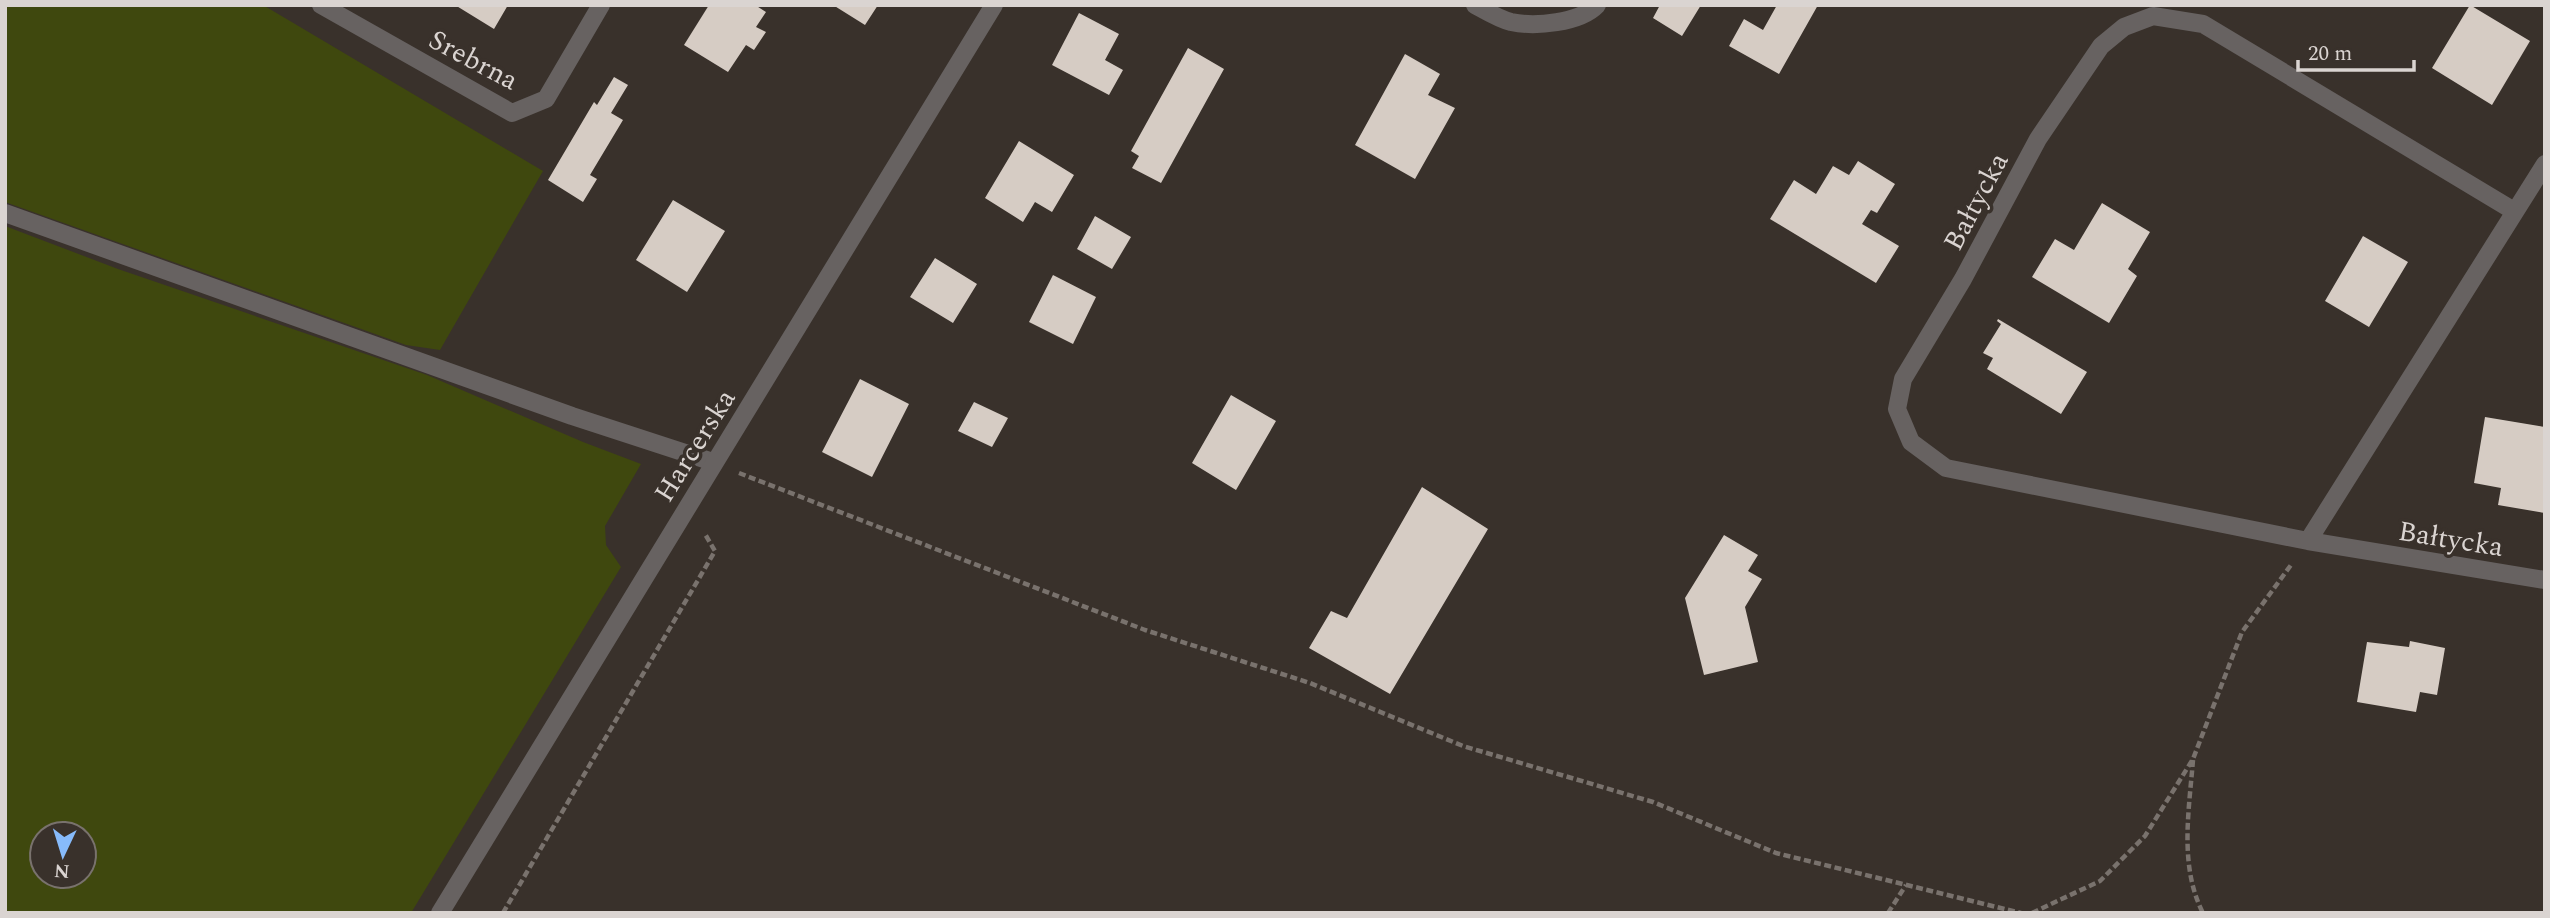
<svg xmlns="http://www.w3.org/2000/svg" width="2550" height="918" font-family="Spectral,serif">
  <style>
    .green { fill: #3f480e; fill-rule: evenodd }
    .building { fill: #d6ccc4 }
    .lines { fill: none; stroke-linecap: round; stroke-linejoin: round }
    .path { stroke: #79726d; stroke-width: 4.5; stroke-dasharray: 7 3.5; stroke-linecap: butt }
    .minor { stroke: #676261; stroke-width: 18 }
    .tertiary { stroke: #676261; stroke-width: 18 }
    .labels { text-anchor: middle; stroke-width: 7; stroke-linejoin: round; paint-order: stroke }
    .street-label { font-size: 28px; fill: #dad4d1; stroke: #39312b }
  </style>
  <rect width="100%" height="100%" fill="#39312b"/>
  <path class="green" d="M5 5H263L543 171 440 350 406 345 5 202Z
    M5 226 118 269 427 375 583 442 641 464 605 526 606 545 621 567 411 913H5ZM42 834H84V876H42Z"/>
  <path class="building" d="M455 5H508L494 29Z
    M709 5H755L766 12 756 27 766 32 754 50 746 45 728 72 684 45Z
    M833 5H878L865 25Z
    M1660 5H1701L1682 36 1653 18Z
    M1777 5H1818L1779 74 1729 46 1744 19 1763 30Z
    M2470 5 2530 41 2492 105 2432 68Z
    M1079 13 1119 34 1105 60 1123 70 1109 95 1052 65Z
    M1188 48 1224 69 1161 183 1132 168 1139 156 1131 151Z
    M1405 54 1440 74 1428 95 1455 108 1415 179 1355 145Z
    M614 77 628 85 611 113 623 120 590 175 597 179 583 202 548 180 594 102 597 105Z
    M1019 141 1074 175 1052 212 1035 202 1023 222 985 198Z
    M1858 161 1895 184 1877 213 1871 210 1862 224 1899 246 1876 283 1770 219 1794 180 1816 194 1833 166 1849 175Z
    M673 200 725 231 687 292 636 260Z
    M2102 203 2150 232 2128 269 2137 276 2109 323 2032 277 2055 239 2074 250Z
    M1095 216 1131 237 1112 269 1077 249Z
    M2363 236 2408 262 2369 327 2325 301Z
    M935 258 977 284 953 323 910 297Z
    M1053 275 1096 297 1073 344 1029 322Z
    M1998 319 2087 372 2061 414 1987 369 1993 358 1983 353 2001 324 1997 321Z
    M860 379 909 404 872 477 822 452Z
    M1231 395 1276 421 1236 490 1192 463Z
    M974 402 1008 418 992 447 958 431Z
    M2485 417 2545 427V513L2498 505 2501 488 2474 483Z
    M1422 487 1488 529 1390 694 1309 648 1331 611 1347 618Z
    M1724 535 1758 555 1748 571 1762 579 1745 607 1758 662 1704 675 1685 598Z
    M2410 641 2445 648 2437 695 2420 692 2416 712 2357 702 2367 642 2409 647Z"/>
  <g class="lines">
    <path class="path" d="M739 473 1145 630 1310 683 1463 746 1653 802 1776 853 2021 913
      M2193 760C2189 811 2179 866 2203 913
      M503 913 715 551 705 534
      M1888 913 1906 885
      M2032 913 2100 881 2145 836 2193 759 2242 632 2291 565"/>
    <path class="minor" d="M321 5 512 113 546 99 601 5
      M1475 5C1486 11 1499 19 1511 22 1535 27 1580 23 1597 5
      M2514 211 2203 24 2153 16 2124 27 2101 46 2038 139 1963 279 1903 379 1897 409 1911 442 1946 468 2308 541 2545 580
      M5 213 572 416 713 462
      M2308 541 2545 164"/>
    <path class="tertiary" d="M440 913 994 5"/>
  </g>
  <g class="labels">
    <g class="street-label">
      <text transform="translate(474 59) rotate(28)" y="10">Srebrna</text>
      <text transform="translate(1975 201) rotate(-62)" y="10">Bałtycka</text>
      <text transform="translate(694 445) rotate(-58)" y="10">Harcerska</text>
      <text transform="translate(2451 538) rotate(9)" y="10">Bałtycka</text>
    </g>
  </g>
  <rect width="2550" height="918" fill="none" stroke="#dad4d1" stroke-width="14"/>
  <g transform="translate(63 855) rotate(184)"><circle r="33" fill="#39312b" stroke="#79726d" stroke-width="2"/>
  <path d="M0-5L12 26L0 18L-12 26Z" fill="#87bbfb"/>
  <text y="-10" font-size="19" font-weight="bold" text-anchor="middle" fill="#dad4d1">N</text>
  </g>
  <path d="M2298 60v10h116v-10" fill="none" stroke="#dad4d1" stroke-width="3.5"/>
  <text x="2308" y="60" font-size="21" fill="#dad4d1" stroke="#39312b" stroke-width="5" paint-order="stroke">20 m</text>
</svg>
